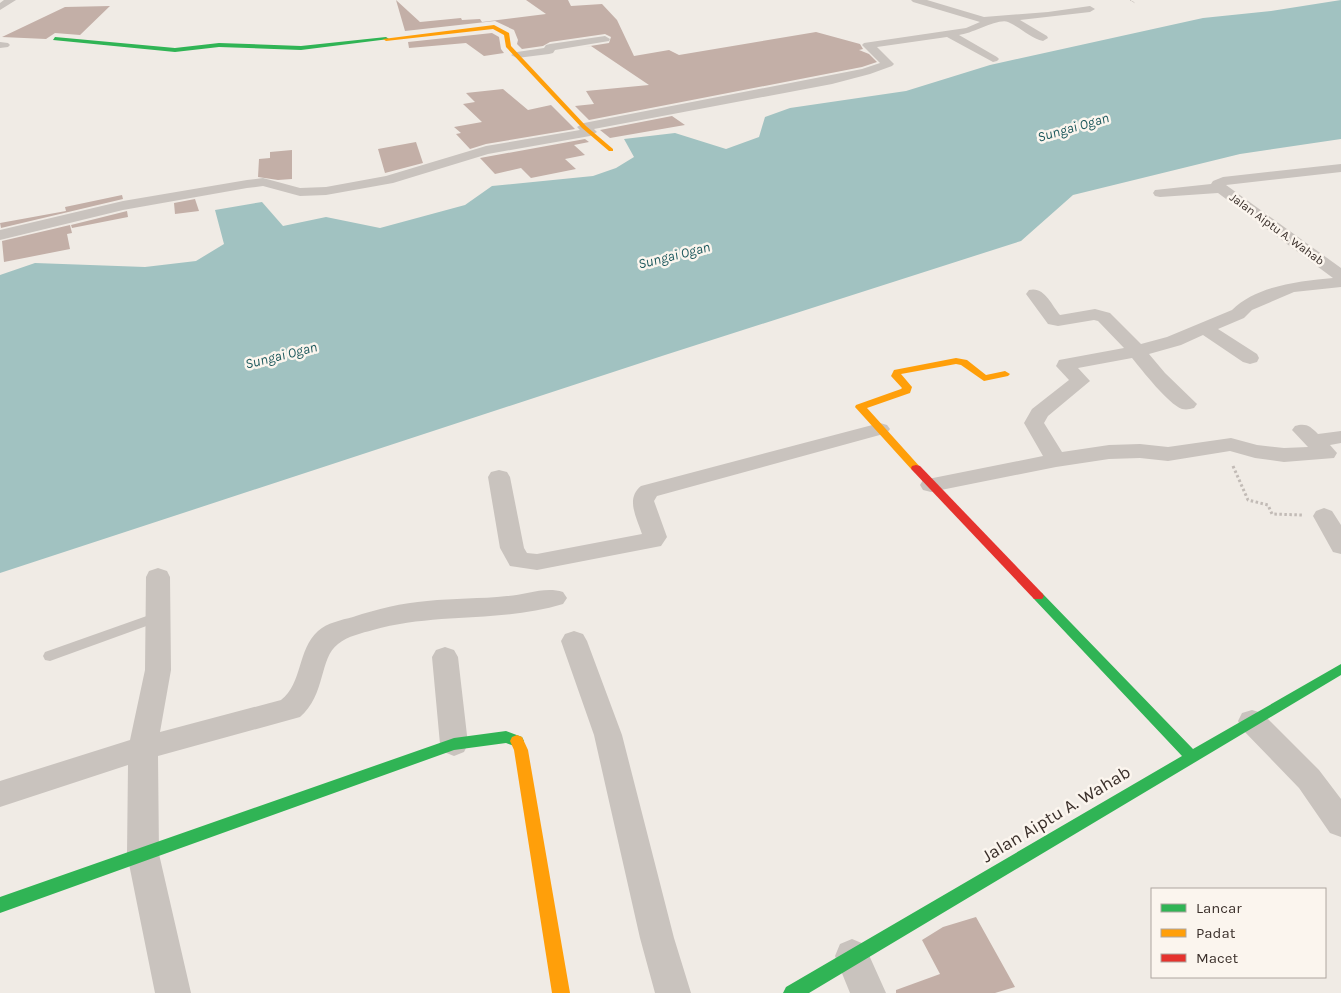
<svg xmlns="http://www.w3.org/2000/svg" width="1341" height="993" font-family="Karla,sans-serif">
  <style>
    .water { fill: #a1c2c1 }
    .building { fill: #c3afa7 }
    .lines { fill: none; stroke-linecap: round; stroke-linejoin: round }
    .path-far1 { stroke: #c2bbb6; stroke-width: 1; stroke-dasharray: 1 1; stroke-linecap: butt }
    .path { stroke: #c2bbb6; stroke-width: 3; stroke-dasharray: 2.5 2.5; stroke-linecap: butt }
    .lane { fill: #c9c3be; fill-rule: evenodd }
    .street { fill: #c9c3be; fill-rule: evenodd }
    .fast { fill: #30b455; fill-rule: evenodd }
    .slow { fill: #ff9f0a; fill-rule: evenodd }
    .jam { fill: #e5322d; fill-rule: evenodd }
    .labels { text-anchor: middle; stroke-width: 5; stroke-linejoin: round; paint-order: stroke }
    .far-street-label { font-size: 12px; fill: #3b302b; stroke: #fbf5ee }
    .far-water-label { font-size: 14px; font-style: italic; fill: #1f5a5e; stroke: #fbf5ee }
    .near-street-label { font-size: 18px; fill: #3b302b; stroke: #fbf5ee }
  </style>
  <rect width="100%" height="100%" fill="#f0ebe5"/>
  <path class="water" d="M1341 0V139L1240 154 1073 195 1021 241 665 355 0 573V275L35 263 145 267 196 261 224 244 215 210 262 202 283 226 326 217 380 228 465 205 492 186 593 176 616 168 634 157 624 139 675 133 726 149 759 137 765 117 790 108 906 91 990 65 1203 18 1271 11Z"/>
  <path class="building" d="M396 0 420 22 461 18 462 20 480 19 482 22 546 14 526 0H568L571 6 602 4 617 20 634 56 669 50 679 55 816 32 860 44 863 49 859 50 869 54 877 62 862 67 589 120 575 106 594 104 586 91 649 85 591 46 584 47 609 43 611 37 605 34 550 42 543 46 522 49 517 44 518 40 514 30 495 21 405 31Z
    M110 6 80 35 55 33 46 39 2 37 65 7Z
    M492 33 499 37 501 49 504 53 484 56 466 43 409 48 408 42Z
    M503 89 528 110 551 105 575 129 486 144 470 149 456 134 461 133 454 127 482 122 463 104 475 102 466 93Z
    M672 116 685 125 610 138 600 130Z
    M585 139 589 142 574 145 585 155 565 159 576 169 531 178 521 168 495 174 480 158Z
    M416 142 423 163 385 173 378 149Z
    M292 150V179L278 180 258 177 259 159 270 158V152Z
    M122 195 123 199 1 228 0 223 66 211 65 207Z
    M195 199 199 211 175 214 174 203Z
    M127 211 128 217 72 228 71 225Z
    M70 225 72 233 67 234 70 249 4 262 2 241Z
    M976 917 1015 987 995 993H896V990L940 974 922 940 943 927Z"/>
  <g class="lines">
    <path class="path-far1" d="M1130 0 1135 3"/>
    <path class="path" d="M1233 466 1248 500 1268 505 1272 514 1303 515"/>
    <path class="lane" d="M158 612 163 614 164 617 163 620 50 661 45 660 43 656 45 652Z"/>
    <path class="street" d="M4 0H16L0 10V3Z
      M911 0H927L984 17 1048 12 1090 6 1095 9 1090 12 1020 20 1047 36 1048 38 1043 41C1030 38 1020 27 1008 22 998 18 972 34 959 35L997 57 999 59 997 61 993 62 947 37 877 47 894 64 892 66 870 74 832 84 594 129 597 132 590 136 488 154 393 183 326 195 300 196 263 186 247 188 123 210 0 240V230L123 201 247 180 263 178 300 188 326 187 386 176 486 146 580 130 577 127 584 123 862 69 880 63 862 45 864 43 966 28 980 22 913 2Z
      M605 36 610 39 609 41 555 50 553 53 549 54 517 58 511 55 517 52 544 48 546 45 550 44Z
      M0 42 8 43 10 45 8 47 0 48Z
      M1341 164V172L1226 185 1341 268V287L1294 292 1252 310 1244 318 1218 329 1257 354 1259 358 1257 362 1250 364 1243 362 1203 335 1181 345 1149 354 1165 373 1197 404 1194 408C1190 409 1187 410 1182 409 1168 404 1142 370 1132 358L1078 368 1090 381 1048 416 1044 423 1062 452 1109 445 1140 444 1168 447 1231 438 1257 445 1284 448 1308 447 1292 430 1295 426C1306 423 1310 426 1318 434L1341 431V443L1330 445 1337 453 1334 458 1284 462 1255 458 1230 451 1168 461 1140 458 1109 459 1056 467 931 492 923 490 920 485 923 480 1043 456 1024 423 1032 409 1069 380 1056 366 1059 360 1124 348 1098 321 1094 320 1058 326 1048 324 1026 294 1029 290C1044 286 1051 304 1060 315L1095 309 1110 313 1141 344 1167 337 1232 310C1256 286 1299 281 1333 278L1218 193 1160 197 1155 196 1153 193 1155 190 1211 184 1213 181 1223 177Z
      M880 423 887 425 890 429 887 433 657 496 654 501 667 537 661 546 537 570 510 566 500 548 488 477 491 472 499 470 507 472 510 477 524 548 527 553 537 554 642 534C637 518 625 499 641 486Z
      M1324 508 1332 511 1341 525V554L1333 552 1313 516 1316 511Z
      M158 568 167 571 170 577 171 670 160 732 281 700C303 683 297 650 318 631 327 623 341 620 353 617 377 609 402 603 427 601 454 598 480 599 507 596 525 595 545 586 563 592L567 598 563 604C501 623 436 612 373 630 362 633 348 636 338 644 319 658 326 695 300 717L158 756 159 854 191 993H155L127 854 128 765 0 807V781L130 740 145 670 146 577 149 571Z
      M574 631 583 634 587 641 622 735 674 938 691 993H655L640 938 594 735 561 641 565 634Z
      M445 647 454 650 458 657 468 744 464 752 454 756 444 752 440 744 432 657 436 650Z
      M1252 710 1262 713 1319 770 1341 799V837L1330 833 1299 788 1242 729 1238 721 1242 713Z
      M852 939 864 944 886 993H850L835 956 840 944Z"/>
    <path class="fast" d="M55 37 175 48 219 43 301 46 386 37 389 39 301 50 219 47 175 52 53 40Z
      M1038 592 1042 593 1193 749 1341 664V675L809 993H783L786 987 1182 756 1034 599 1032 596 1034 593Z
      M506 731 522 737 524 741 522 745 517 747 506 743 454 750 0 913V897L454 738Z"/>
    <path class="slow" d="M494 25 509 33 511 46 586 126 613 149V151H609L582 128 506 47 504 35 493 29 386 41 383 39Z
      M956 358 967 360 986 375 1005 371 1010 374 1008 376 984 381 961 365 956 364 901 374 912 387 910 393 867 408 921 468 920 470H912L855 407 856 405 901 389 902 388 891 376 894 370Z
      M517 735 522 737 528 750 570 993H552L514 750 510 741 512 737Z"/>
    <path class="jam" d="M916 465 920 466 1042 593 1044 596 1042 599H1034L912 470 911 468 912 466Z"/>
  </g>
  <g class="labels">
    <g class="far-street-label">
      <text transform="translate(1277 229) rotate(36)" y="4">Jalan Aiptu A. Wahab</text>
    </g>
    <g class="far-water-label">
      <text transform="translate(1073 127) rotate(-16)" y="5">Sungai Ogan</text>
      <text transform="translate(674 255) rotate(-14)" y="5">Sungai Ogan</text>
      <text transform="translate(281 355) rotate(-14)" y="5">Sungai Ogan</text>
    </g>
    <g class="near-street-label">
      <text transform="translate(1056 814) rotate(-31)" y="6">Jalan Aiptu A. Wahab</text>
    </g>
  </g>
  <rect x="1151" y="888" width="175" height="90" fill="#fbf5ee" stroke="#aea6a0"/>
  <rect x="1161" y="904" width="25" height="8" fill="#30b455" stroke="#aea6a0"/>
  <text x="1196" y="913" font-size="15" fill="#3b302b">Lancar</text>
  <rect x="1161" y="929" width="25" height="8" fill="#ff9f0a" stroke="#aea6a0"/>
  <text x="1196" y="938" font-size="15" fill="#3b302b">Padat</text>
  <rect x="1161" y="954" width="25" height="8" fill="#e5322d" stroke="#aea6a0"/>
  <text x="1196" y="963" font-size="15" fill="#3b302b">Macet</text>
</svg>
